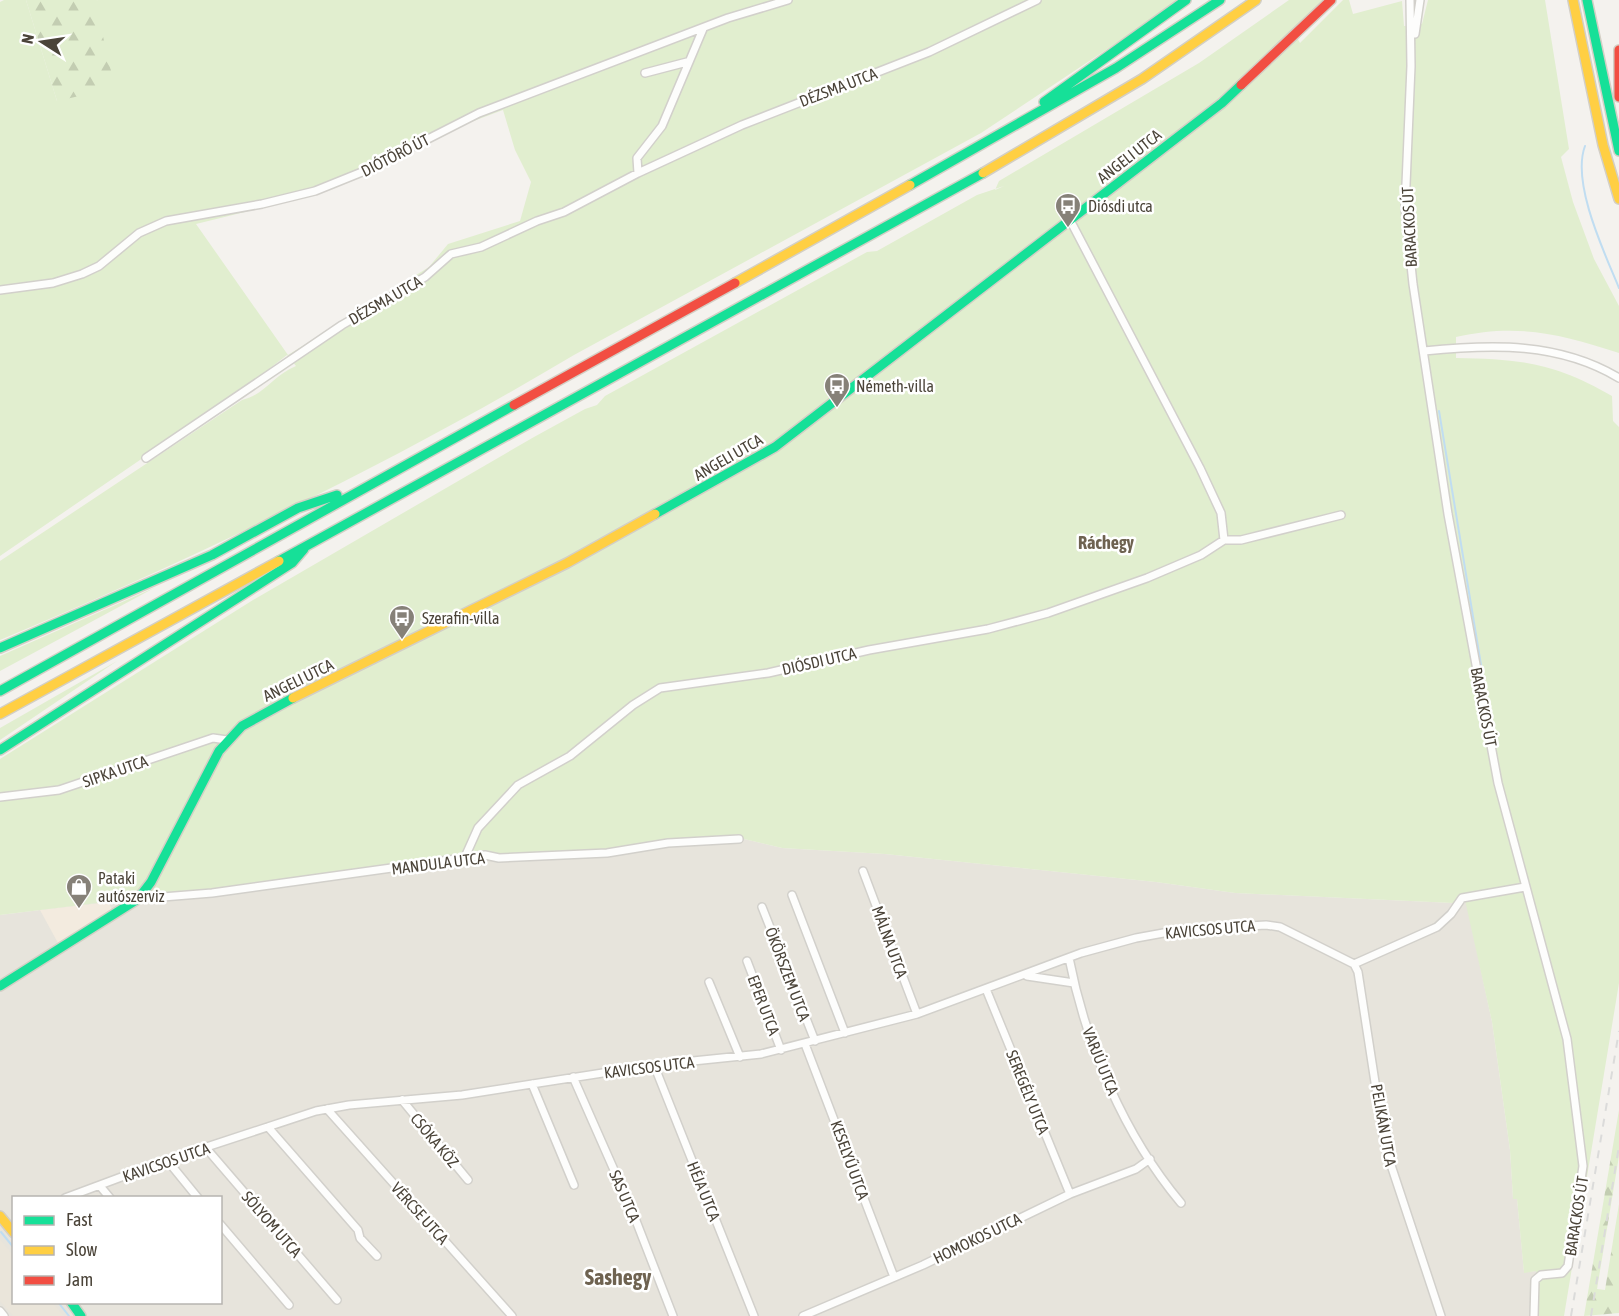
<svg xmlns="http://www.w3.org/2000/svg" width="1619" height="1316" font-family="'Asap Condensed',sans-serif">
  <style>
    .residential { fill: #e7e4dc; fill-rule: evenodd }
    .commercial { fill: #f3ebdf }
    .education { fill: #eae5da }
    .green { fill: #e1eecf; fill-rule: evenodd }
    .forest { fill: url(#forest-firs) }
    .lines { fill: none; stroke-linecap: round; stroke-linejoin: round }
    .stream { stroke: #c0ddf1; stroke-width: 2 }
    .street-casing { stroke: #d2d0cb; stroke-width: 10 }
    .fast-casing { stroke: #d3cfc5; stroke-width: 12 }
    .slow-casing { stroke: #d3cfc5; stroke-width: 12 }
    .jam-casing { stroke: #d3cfc5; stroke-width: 12 }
    .street { stroke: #fdfdfc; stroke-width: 7 }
    .fast { stroke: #16e098; stroke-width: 9 }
    .slow { stroke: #ffcf43; stroke-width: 9 }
    .jam { stroke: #f24e42; stroke-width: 9 }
    .rail { stroke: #dbdbda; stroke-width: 2; stroke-dasharray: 8 8; stroke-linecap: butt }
    .labels { text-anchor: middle; stroke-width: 5; stroke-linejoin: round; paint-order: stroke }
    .street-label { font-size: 16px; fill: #4b4439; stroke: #fff }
    .poi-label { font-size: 16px; fill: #4b4439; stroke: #fff; text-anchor: start }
    .neighbourhood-label { font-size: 18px; font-weight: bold; fill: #6e6250; stroke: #fff }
    .district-label { font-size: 22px; font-weight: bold; fill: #6e6250; stroke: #fff }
  </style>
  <defs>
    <pattern id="forest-firs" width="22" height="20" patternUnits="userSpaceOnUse" patternTransform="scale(1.5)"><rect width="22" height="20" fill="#e1eecf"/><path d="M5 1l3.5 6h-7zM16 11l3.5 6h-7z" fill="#c3cdb2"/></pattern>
  </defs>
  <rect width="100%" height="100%" fill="#f4f2ee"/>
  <path class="residential" d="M740 838 782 848 885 854 1156 882 1235 893 1453 903 1466 900 1492 1022 1510 1150 1513 1198 1517 1199 1524 1272 1536 1271 1535 1316H0V915L465 857ZM14 1198H220V1302H14Z"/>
  <path class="commercial" d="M109 902 112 911 58 943 40 910Z"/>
  <path class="education" d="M0 1239 13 1255 14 1302 53 1303 64 1316H13L0 1301Z"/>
  <path class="green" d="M4 0H26L57 101 95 1 98 0H1181L981 133 574 355C393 463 195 558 0 640V561L242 400C266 394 272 376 296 366L287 355 242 390 0 556V2ZM503 110 515 150 531 182 520 221 448 244 429 267 288 355 196 224 314 195 383 166 436 135Z
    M1289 0H1324L1292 29 1300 43 1343 0H1349L1353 14 1402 1 1404 26 1422 24 1428 0H1545L1569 149 1561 157 1573 202 1594 259 1619 306V353C1561 334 1517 323 1456 337V358C1521 359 1555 363 1612 396L1613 421 1619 427V983L1564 1316H1535L1536 1271 1524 1273 1517 1199H1513L1510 1150 1492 1022 1465 900 1453 903 1235 893 1156 882 885 854 782 848 740 838 668 843 624 852 489 855 0 915V759L253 600 534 437 585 409 597 405 605 396 867 252 877 251 977 195 1004 186 995 190 999 181 1199 63Z
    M156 587 0 671V656Z
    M117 661 0 740V728Z"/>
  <path class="forest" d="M26 0H98L95 2 115 88 57 101Z
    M1619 1110V1156L1597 1289 1605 1290 1619 1204V1313L1584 1316Z"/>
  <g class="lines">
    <path class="stream" d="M1585 146C1571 183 1605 254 1619 288
      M1439 411 1484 683
      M1 1232 14 1248
      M58 1302 69 1316"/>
    <defs>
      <path id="street" d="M1410 0 1411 66 1405 208 1413 284 1448 514 1498 783 1567 1039 1583 1166 1568 1266 1562 1273 1541 1275 1535 1280 1534 1316
        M1415 34 1420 0
        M645 73 687 62
        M638 173 742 125 929 52 1037 0
        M1070 220 1200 468 1221 513 1224 540
        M0 290 53 283 82 274 99 266 139 233 166 221 262 204 315 191 367 170 479 113 728 18 788 0
        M1424 351C1492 344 1559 342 1619 378
        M146 458 342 325 425 277 451 254 481 247 537 221 564 212 638 173 637 158 662 126 703 29
        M0 797 59 790 213 738 227 740
        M465 857 478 828 518 785 570 756 633 705 660 688 768 673 869 650 988 629 1048 613 1147 578 1201 555 1224 540H1241L1341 515
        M863 871 917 1014
        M792 895 845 1033
        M138 899 212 893 485 855 499 858 607 853 668 843 739 839
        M762 907 815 1041
        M1069 958C1086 1045 1124 1135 1181 1203
        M747 961 781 1050
        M1354 964 1358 972 1385 1147 1441 1316
        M1354 964 1437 927 1451 914 1462 898 1525 887
        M1027 976 1074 983
        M709 982 740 1057
        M986 989 1070 1194
        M805 1044 894 1277
        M654 1065 754 1316
        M573 1077 633 1213 673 1316
        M532 1084 574 1185
        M402 1100 468 1180
        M327 1109 512 1316
        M268 1127 358 1230 360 1238 377 1256
        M206 1148 337 1300
        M167 1160 198 1198
        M100 1186 110 1198
        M65 1198 167 1160 316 1111 349 1105 462 1095 654 1065 761 1054 917 1014 1081 953 1136 938 1180 930 1266 925 1280 927 1354 964
        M220 1224 289 1305
        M0 1311 4 1316
        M803 1316 923 1265 1070 1194 1136 1169 1150 1159"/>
      <path id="fast" d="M1587 0 1619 151
        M1044 102 1186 0
        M910 185 1116 68 1220 0
        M655 514 775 447 1222 103 1241 85
        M279 561 983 173
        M0 648 212 555 298 508 337 495
        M0 691 514 405
        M0 750 292 563 304 549
        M0 986 138 899 151 882 219 751 242 726 293 698
        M71 1302 81 1316"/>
      <path id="slow" d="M1573 0 1603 145 1619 199
        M983 173 1142 79 1256 0
        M735 283 910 185
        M293 698 567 563 655 514
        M0 714 279 561
        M0 1216 14 1233"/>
      <path id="jam" d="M1619 50V97
        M1241 85 1331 0
        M514 405 735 283"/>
    </defs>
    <use href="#street" class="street-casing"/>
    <use href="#fast" class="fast-casing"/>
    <use href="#slow" class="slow-casing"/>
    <use href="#jam" class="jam-casing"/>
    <use href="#street" class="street"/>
    <use href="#fast" class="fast"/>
    <use href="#slow" class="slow"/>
    <use href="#jam" class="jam"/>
    <path class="rail" d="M1571 1316 1619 1031
      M1591 1316 1619 1146"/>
  </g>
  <defs>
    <symbol id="bus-pin" viewBox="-11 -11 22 30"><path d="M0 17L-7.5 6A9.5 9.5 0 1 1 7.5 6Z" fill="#868178" stroke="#fff"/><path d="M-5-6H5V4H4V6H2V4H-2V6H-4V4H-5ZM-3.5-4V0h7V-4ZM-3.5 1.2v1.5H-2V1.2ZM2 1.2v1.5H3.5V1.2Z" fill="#fff"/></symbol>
    <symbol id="shop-pin" viewBox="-11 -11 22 30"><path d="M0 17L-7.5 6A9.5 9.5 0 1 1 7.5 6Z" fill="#868178" stroke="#fff"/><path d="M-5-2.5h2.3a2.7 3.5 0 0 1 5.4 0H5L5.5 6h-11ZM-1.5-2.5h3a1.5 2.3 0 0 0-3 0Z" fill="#fff"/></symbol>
  </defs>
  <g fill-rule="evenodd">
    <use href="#bus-pin" x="1053" y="191" width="30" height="40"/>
    <use href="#bus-pin" x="822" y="371" width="30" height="40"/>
    <use href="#bus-pin" x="387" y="603" width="30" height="40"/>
    <use href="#shop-pin" x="64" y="872" width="30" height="40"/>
  </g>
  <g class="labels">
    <g class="street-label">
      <text transform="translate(838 87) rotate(-21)" y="6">DÉZSMA UTCA</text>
      <text transform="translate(395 155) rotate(-27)" y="6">DIÓTÖRŐ ÚT</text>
      <text transform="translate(1129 156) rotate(-38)" y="6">ANGELI UTCA</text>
      <text transform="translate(1409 227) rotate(-93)" y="6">BARACKOS ÚT</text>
      <text transform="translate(385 300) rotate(-30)" y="6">DÉZSMA UTCA</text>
      <text transform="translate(728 457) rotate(-30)" y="6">ANGELI UTCA</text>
      <text transform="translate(819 661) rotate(-13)" y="6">DIÓSDI UTCA</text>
      <text transform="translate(298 680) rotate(-26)" y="6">ANGELI UTCA</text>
      <text transform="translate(1484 707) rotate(79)" y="6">BARACKOS ÚT</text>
      <text transform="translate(115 771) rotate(-19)" y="6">SIPKA UTCA</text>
      <text transform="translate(438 863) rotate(-7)" y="6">MANDULA UTCA</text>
      <text transform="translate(1210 929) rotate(-5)" y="6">KAVICSOS UTCA</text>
      <text transform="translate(890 942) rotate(70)" y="6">MÁLNA UTCA</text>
      <text transform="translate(788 974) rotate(69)" y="6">ÖKÖRSZEM UTCA</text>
      <text transform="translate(764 1005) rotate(69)" y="6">EPER UTCA</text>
      <text transform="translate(1101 1061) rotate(68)" y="6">VARJÚ UTCA</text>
      <text transform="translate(649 1067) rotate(-7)" y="6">KAVICSOS UTCA</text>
      <text transform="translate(1028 1092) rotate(68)" y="6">SEREGÉLY UTCA</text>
      <text transform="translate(1384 1125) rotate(80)" y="6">PELIKÁN UTCA</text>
      <text transform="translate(435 1140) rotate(50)" y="6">CSÓKA KÖZ</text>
      <text transform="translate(850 1160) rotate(70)" y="6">KESELYŰ UTCA</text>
      <text transform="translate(166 1162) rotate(-19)" y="6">KAVICSOS UTCA</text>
      <text transform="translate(704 1191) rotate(68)" y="6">HÉJA UTCA</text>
      <text transform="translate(625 1196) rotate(67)" y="6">SAS UTCA</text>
      <text transform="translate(420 1213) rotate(48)" y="6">VÉRCSE UTCA</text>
      <text transform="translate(1576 1216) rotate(-81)" y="6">BARACKOS ÚT</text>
      <text transform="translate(272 1224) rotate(49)" y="6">SÓLYOM UTCA</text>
      <text transform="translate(977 1238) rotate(-26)" y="6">HOMOKOS UTCA</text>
    </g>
    <g class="poi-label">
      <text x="1088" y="212">Diósdi utca</text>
      <text x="856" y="392">Németh-villa</text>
      <text x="422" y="624">Szerafin-villa</text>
      <text x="98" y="884">Pataki<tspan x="98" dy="18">autószerviz</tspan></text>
    </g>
    <g class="neighbourhood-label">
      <text x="1106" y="549">Ráchegy</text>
    </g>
    <g class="district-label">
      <text x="618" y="1285">Sashegy</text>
    </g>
  </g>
  <rect x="12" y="1196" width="210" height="108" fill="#ffffff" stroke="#b7b4b0" stroke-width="1.5"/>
  <rect x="24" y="1216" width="30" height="9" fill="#16e098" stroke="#b7b4b0" stroke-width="1.5"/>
  <text x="66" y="1226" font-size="18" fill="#4b4439">Fast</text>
  <rect x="24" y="1246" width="30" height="9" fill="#ffcf43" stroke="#b7b4b0" stroke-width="1.5"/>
  <text x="66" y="1256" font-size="18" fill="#4b4439">Slow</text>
  <rect x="24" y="1276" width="30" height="9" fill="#f24e42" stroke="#b7b4b0" stroke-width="1.5"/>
  <text x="66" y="1286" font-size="18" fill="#4b4439">Jam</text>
  <g transform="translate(42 42) rotate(282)" stroke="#ffffff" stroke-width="4.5" paint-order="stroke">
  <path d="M0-4.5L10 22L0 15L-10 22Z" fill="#4b4439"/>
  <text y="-9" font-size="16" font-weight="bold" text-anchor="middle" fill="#4b4439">N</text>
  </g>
</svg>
